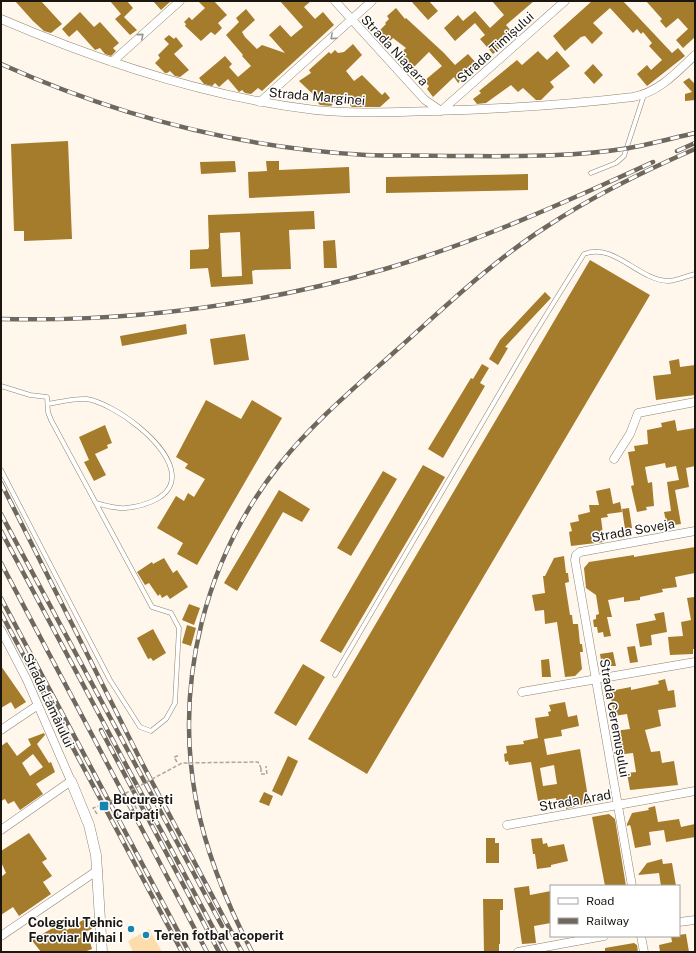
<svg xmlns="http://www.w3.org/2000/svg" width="696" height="953" font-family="'Public Sans',sans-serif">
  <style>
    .park { fill: #fcddab }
    .building { fill: #a57b2c; fill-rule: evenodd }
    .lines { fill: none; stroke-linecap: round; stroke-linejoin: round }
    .service-casing { stroke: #8e8370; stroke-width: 5 }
    .minor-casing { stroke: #8e8370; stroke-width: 9 }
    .tertiary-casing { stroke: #8e8370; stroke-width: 11 }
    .path { stroke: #ada69c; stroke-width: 1.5; stroke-dasharray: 4 2; stroke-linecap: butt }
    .service { stroke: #fff; stroke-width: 4 }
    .minor { stroke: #fff; stroke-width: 8 }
    .tertiary { stroke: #fff; stroke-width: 10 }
    .rail-casing { stroke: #6e685f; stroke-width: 4.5 }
    .rail { stroke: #fff; stroke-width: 3; stroke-dasharray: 9; stroke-linecap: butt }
    .path-bridge { stroke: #ada69c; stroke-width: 1.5; stroke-dasharray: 4 2; stroke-linecap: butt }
    .oneway { stroke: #989693 }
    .poi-dot { fill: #1984ac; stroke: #fff; stroke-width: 1.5 }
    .labels { text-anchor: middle; stroke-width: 3; stroke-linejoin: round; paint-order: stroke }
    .street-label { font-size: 13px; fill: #1b160f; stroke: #fff }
    .poi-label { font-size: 13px; font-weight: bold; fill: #1b160f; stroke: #fff; text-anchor: start }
  </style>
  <rect width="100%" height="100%" fill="#fff7eb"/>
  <path class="park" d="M149 929 162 952H133L128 941Z"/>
  <path class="building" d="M15 1H41L62 24 51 33 44 31 33 21Z
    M110 1H127L133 8 124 17 137 30 130 35 115 19 121 14Z
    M153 1H171L161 10Z
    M198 1H214L227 15 218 23 222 28 215 35 211 32 201 41 185 26 186 24 184 22 189 17 192 20 205 8Z
    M280 1H311L304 7 315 19 323 12 334 25 262 91 258 88 251 94 245 93 242 90 239 92 228 79 219 87 215 83 212 86 204 84 199 78 225 56 232 64 229 67 238 77 251 66 242 56 243 55 226 35 239 22 236 18 246 9 255 20 242 32 245 37 257 49 262 45 285 53 269 35 280 25 291 37 303 27Z
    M411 1H429L438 11 428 20Z
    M492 1H534L506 25 515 35 493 54 480 39 485 35 475 23 455 41 444 28 458 15 463 21 475 11 490 28 504 15Z
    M592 1H623L672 53 678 48 685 56 647 86 637 74 647 65 651 70 662 60 649 46 652 43 643 32 641 34 637 29 633 33 610 8 593 23 603 33 592 44 585 36 581 37 565 51 553 36Z
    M646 1H695V37L683 48 676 40 688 29 678 18 666 28 660 21 662 19Z
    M396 8 405 19 406 18 444 53 455 65 468 54 478 65 458 83 454 77 433 97 427 89 429 86 424 81 442 66 429 52 409 72 397 56 406 48 393 38 386 45 376 34 386 24 385 23 389 19 387 16Z
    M80 12 94 27 100 22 119 43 113 48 116 51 111 56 105 54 100 48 95 50 77 30 69 37 62 29Z
    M169 35 174 39 176 37 183 46 174 54 189 70 180 77 175 76 170 71 167 73H165L155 63 160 58 158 55 169 44 164 39Z
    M353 44 362 55 346 71 354 81 362 75 382 95 385 92 390 98 380 107H352L340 96 331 106 320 105 316 101 318 99 299 81 311 73 309 70 329 52 331 54 335 50 338 53 344 52Z
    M538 51 547 60 557 51 570 66 550 82 554 87 541 100H536L523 88 518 92 511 85 486 103 477 104 473 99 481 93 479 91 517 60 522 65Z
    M593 64 603 75 594 84 584 73Z
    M689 78 695 84V100L685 101V94L692 92 683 82Z
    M68 141 72 239 24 241V231H14L11 144Z
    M235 161 236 172 201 174 200 162Z
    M266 161H279V170L349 167 350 193 249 198 248 172 267 171Z
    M528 174V190L386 193V177Z
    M314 211 315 229 289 230 291 269 255 270 252 271 253 284 211 287 208 268 190 269V250L208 249 209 247 208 215ZM240 232 242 276 222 277 220 233Z
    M335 240 337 268H324L323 241Z
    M590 260 650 295 367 774 308 739Z
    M545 292 551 298 505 347 508 348 498 365 489 359 500 340Z
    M186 324 187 334 122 346 120 336Z
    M245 334 249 360 214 365 210 339Z
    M679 359 680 367 695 365V395L656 400 653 376 671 374 669 361Z
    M482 364 489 368 480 383 485 386 443 458 428 449 471 378 473 379Z
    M206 400 241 419 252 400 282 418 197 565 177 554 183 543 157 528 176 496 184 501 188 493 194 497 205 479 185 468 188 464 176 457Z
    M675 420 677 431 695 428V466L686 468 689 487 675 490 681 524 667 526 664 512 671 511 667 482 679 480 676 466 666 468 665 463 645 467 648 483 652 482 654 506 646 507 647 510 637 512 631 486 634 485 628 452 635 451 634 446 648 444 647 430 662 427 661 423Z
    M105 425 112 443 107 445 108 448 95 454 106 475 94 481 84 462 89 460 79 437Z
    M423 465 445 477 341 653 320 641Z
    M383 471 397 479 351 556 337 548Z
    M610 488 613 504 620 502 622 512 607 514 608 517 601 518 604 542 571 546 569 532 572 531 570 523 579 521 578 515 590 512 589 505H599L596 491Z
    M279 490 310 509 302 522 283 512 237 591 224 583Z
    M629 508 632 528 625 529 622 509Z
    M695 547V573L675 577 677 587 662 589 663 592 640 597V600L624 602V597L608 600 612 617H607L611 636 604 637 603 632 598 633 597 627H594L593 620 596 619V615L599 614 596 595 586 588 584 568 589 562 634 555V557Z
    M564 556 566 573H568L569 582 565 583 570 615H572L573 624H578L580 644H582L583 652H580L582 669 575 676 565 677 557 622 545 624 544 610 535 611 532 595 545 593 543 576H545L554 558Z
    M164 558 173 573 177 570 188 587 170 599 167 595 162 598 160 594 158 596 149 583 145 585 137 572 152 562 153 564Z
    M694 597 695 649H693V654L670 655 668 637 683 636 681 622 691 620 687 598Z
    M189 604 200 608 194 625 182 620Z
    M664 612 667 632 651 635 652 645 640 647 636 624 656 620 654 614Z
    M187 625 196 628 191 646 182 643Z
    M153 629 166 653 153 661 151 658 148 659 137 638Z
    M635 646 638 662 630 663 627 647Z
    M613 652 616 666H602L600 654Z
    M549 659 551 677H542L541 660Z
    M303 664 325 677 296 726 274 713Z
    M1 666 26 702 15 709 11 702 1 708Z
    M665 679 668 691 674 690 676 707 658 710 661 726 645 730 651 752 660 751 662 763 674 761 678 785 630 790 627 773 636 772 633 753 624 754V749H619L618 739H615L614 731 630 729 627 714 614 716 610 691 631 687V690L659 684 658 681Z
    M565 702 568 717 577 715 579 726 561 730 562 736 544 739 547 755 580 749 589 803 566 809V807L558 808 556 798 538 801 531 762 509 765 508 761 505 762 504 754 507 753 506 746 524 744 523 741 538 738 535 718 549 716 548 712 551 711 549 705ZM554 765 557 784 543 786 540 768Z
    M44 733 45 735 37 744 49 763 51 762 55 772 36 784 43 794 20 810 14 801 8 804 5 799 1 801V746L7 742 17 756 31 745 28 739ZM33 754 43 767 30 776 22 763Z
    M288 756 298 761 282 796 272 791Z
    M264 792 273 796 269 806 259 802Z
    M655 806 658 822 679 819 681 827 695 824V837L666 842 664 830 649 832 651 845 635 848 631 828 630 825 627 826V824L632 813 649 810 648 808Z
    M609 814 615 819 626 886H605L592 817Z
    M29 833 47 859 42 862 52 876 43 882 51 894 19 916 13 907 1 915V877L6 873 1 862V851Z
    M486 838H495V843H499V863H486Z
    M542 838 543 844 547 843 548 847 564 844 568 861 551 865V867L537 869 535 854H533L531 839Z
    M662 859 663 864 672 863 676 886H661L659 873 638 875 647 863Z
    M529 886 530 895 551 891V923L534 926 536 943 522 944 514 888Z
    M483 899H503V910H500V944H499V952H484Z
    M86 918 92 920V929L87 931 92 949 84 952H41L30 938 37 933 39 936 61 923 67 930Z
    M686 934 689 952H660L659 945 672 942 671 936Z
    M634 943 637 945 638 952H605V948Z"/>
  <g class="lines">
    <defs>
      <path id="service" d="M591 173 616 163 624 156 644 95
        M1 386 30 395 47 397 48 412 51 420 152 607 171 613 179 628 175 703 166 719 151 731 140 727 110 680 1 470
        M48 404C60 402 74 398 87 399 115 404 170 444 172 475 173 498 144 506 126 508 116 509 106 506 96 503
        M335 675 530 341 584 254C614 242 638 280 668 281 676 281 687 276 695 274"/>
      <path id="minor" d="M335 1 425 100 441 111 565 1
        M1 19C101 62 206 97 315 110 354 114 393 112 432 111 499 109 566 105 633 97 659 92 676 73 695 55
        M112 62 180 1
        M260 102 372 1
        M614 459 630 434 638 413 695 402
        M1 630 27 680 71 781 1 830
        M522 692 695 662
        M1 730 38 705
        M507 825 695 791
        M632 886 575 560 576 555 580 552 695 531
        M679 922 695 920
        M1 936 98 870
        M641 936 644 952
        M518 952 604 936"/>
      <path id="tertiary" d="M71 781 89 825 96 855 102 952"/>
    </defs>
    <use href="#service" class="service-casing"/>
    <use href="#minor" class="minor-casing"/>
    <use href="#tertiary" class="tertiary-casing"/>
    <path class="path" d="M177 762 174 757 180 755
      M261 768V774H267L266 766
      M132 800 143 821
      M97 814 93 808 99 806"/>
    <use href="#service" class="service"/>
    <use href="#minor" class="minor"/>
    <use href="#tertiary" class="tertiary"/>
    <defs>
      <path id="rail" d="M1 64C115 115 240 148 366 155 393 156 420 155 448 156 508 156 569 158 629 148 651 144 673 138 695 133
        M677 151 695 143
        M1 319C131 322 260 305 385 269 477 242 566 202 653 162
        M1 483 142 763 242 952
        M1 514 222 926
        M1 531 226 952
        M1 563 207 952
        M1 598 189 952
        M1 613 182 952
        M101 730 219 952
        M252 952C227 904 206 853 196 800 174 682 205 558 280 464 315 420 359 384 400 347 447 305 493 261 546 227 593 196 644 171 695 149"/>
    </defs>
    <use href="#rail" class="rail-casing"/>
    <use href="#rail" class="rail"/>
    <path class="path-bridge" d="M99 806 100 807 182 763 258 762 261 768"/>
  </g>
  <defs><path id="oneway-chevron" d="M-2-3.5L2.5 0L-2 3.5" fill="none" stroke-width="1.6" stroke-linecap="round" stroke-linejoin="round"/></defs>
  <g class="oneway">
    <use href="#oneway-chevron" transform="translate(141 36) rotate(-41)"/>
    <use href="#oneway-chevron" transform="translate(333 37) rotate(138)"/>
  </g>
  <g class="poi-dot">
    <rect x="99" y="801" width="10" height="10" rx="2"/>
    <circle cx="131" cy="929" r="4"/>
    <circle cx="146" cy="935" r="4"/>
  </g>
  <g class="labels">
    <g class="street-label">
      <text transform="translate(495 47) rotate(-42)" y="5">Strada Timișului</text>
      <text transform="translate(395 50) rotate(47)" y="5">Strada Niagara</text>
      <text transform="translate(317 96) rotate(5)" y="5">Strada Marginei</text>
      <text transform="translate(633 530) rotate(-10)" y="5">Strada Soveja</text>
      <text transform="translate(49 700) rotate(65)" y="5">Strada Lămâiului</text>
      <text transform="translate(615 718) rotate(80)" y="5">Strada Ceremușului</text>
      <text transform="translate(575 800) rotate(-10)" y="5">Strada Arad</text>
    </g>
    <g class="poi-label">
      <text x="113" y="804">București<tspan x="113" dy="15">Carpați</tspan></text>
      <text x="123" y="927" text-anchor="end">Colegiul Tehnic<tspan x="123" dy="15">Feroviar Mihai I</tspan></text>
      <text x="154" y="940">Teren fotbal acoperit</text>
    </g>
  </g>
  <rect width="696" height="953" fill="none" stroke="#1b160f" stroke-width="4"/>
  <rect x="550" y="885" width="130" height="52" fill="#ffffff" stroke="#a4a29f"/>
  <rect x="558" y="898" width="20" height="6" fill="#ffffff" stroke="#a4a29f"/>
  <text x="586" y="905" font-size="12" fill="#1b160f">Road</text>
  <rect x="558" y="918" width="20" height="6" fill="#6e685f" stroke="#a4a29f"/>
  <text x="586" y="925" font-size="12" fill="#1b160f">Railway</text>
</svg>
